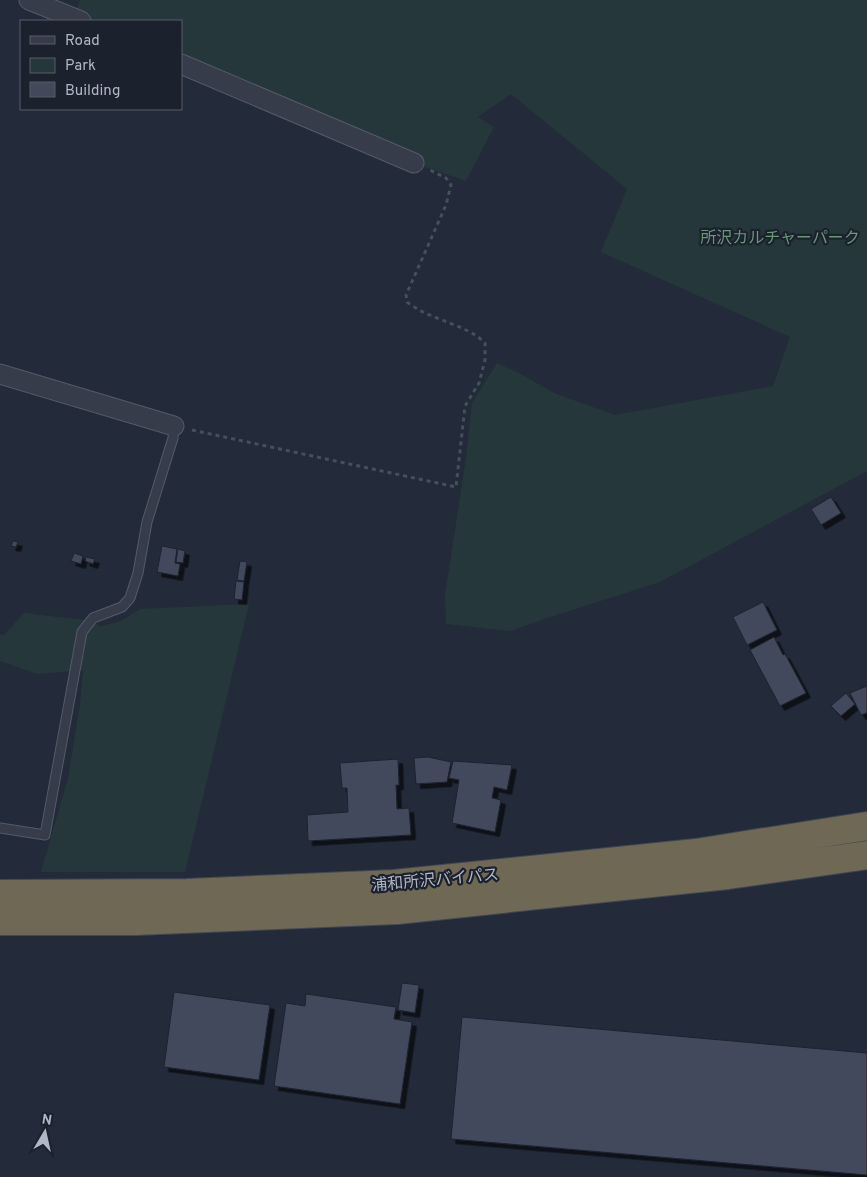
<svg xmlns="http://www.w3.org/2000/svg" width="867" height="1177" font-family="Overpass,'Noto Sans JP',sans-serif">
  <style>
    .green { fill: #26373b }
    .building { fill: #42495b; stroke: #1e2330; filter: url(#shadow) }
    .lines { fill: none; stroke-linecap: round; stroke-linejoin: round }
    .lane-casing { stroke: #545a68; stroke-width: 11 }
    .street-casing { stroke: #545a68; stroke-width: 21 }
    .highway-casing { stroke: #414754; stroke-width: 30 }
    .path { stroke: #425258; stroke-width: 3; stroke-dasharray: 4 4; stroke-linecap: butt }
    .lane { stroke: #363c4a; stroke-width: 9 }
    .street { stroke: #363c4a; stroke-width: 19 }
    .highway { stroke: #6f6854; stroke-width: 28 }
    .labels { text-anchor: middle; stroke-width: 4.5; stroke-linejoin: round; paint-order: stroke }
    .park-label { font-size: 16px; fill: #699679; stroke: #1c212e }
    .street-label { font-size: 16px; fill: #b1b7c6; stroke: #1c212e }
  </style>
  <defs>
    <filter id="shadow"><feDropShadow dx="4.5" dy="4.5" stdDeviation="0" flood-color="#0009"/></filter>
  </defs>
  <rect width="100%" height="100%" fill="#232a39"/>
  <path class="green" d="M80 0H867V471L660 582 547 618 511 631 446 624 445 595 466 458 472 403 497 363 519 373 554 393 615 415 773 386 790 337 601 252 627 189 511 94 478 117 494 127 466 181 414 163 181 64V21H81L74 18Z
    M249 604 185 872H41L68 778 80 705 83 670 37 674 0 661V634L4 635 24 613 85 620 101 626 121 621 140 609Z"/>
  <path class="building" d="M831 497 841 513 821 525 811 509Z
    M13 541 18 542 16 547 11 546Z
    M162 546 177 549 175 563 180 564 178 576 157 572Z
    M178 549 185 551 183 563 176 562Z
    M74 553 83 556 81 564 71 561Z
    M86 557 95 559 93 564 85 561Z
    M240 561 247 562 244 581 237 580Z
    M236 581 244 582 242 600 234 599Z
    M763 602 777 630 747 645 733 617Z
    M774 637 783 655 785 654 806 693 780 706 750 650Z
    M867 686V713L861 715 850 693Z
    M846 693 855 704 841 716 831 706Z
    M428 757 451 762 447 782 416 784 414 758Z
    M398 759 399 785H396L397 809 409 808 411 835 308 841 307 815 348 812 347 788H342L340 763Z
    M453 761 512 765 507 790 494 787 492 798 501 800 495 832 452 823 459 780 449 778Z
    M402 983 419 985 415 1013 398 1010Z
    M174 992 270 1005 259 1080 164 1067Z
    M306 994 396 1007 394 1019 412 1022 400 1104 274 1086 286 1003 305 1006Z
    M462 1017 867 1053V1175L451 1139Z"/>
  <g class="lines">
    <defs>
      <path id="lane" d="M0 828 45 835 82 632 93 618 122 607 130 598 138 573 147 522 173 438 174 426"/>
      <path id="street" d="M29 0 81 21
        M181 64 414 163
        M0 374 174 426"/>
      <path id="highway" d="M0 894 187 893 394 884 696 853 867 826
        M0 921H136L397 910 728 875 867 855"/>
    </defs>
    <use href="#lane" class="lane-casing"/>
    <use href="#street" class="street-casing"/>
    <use href="#highway" class="highway-casing"/>
    <path class="path" d="M192 430 456 487 465 406 479 383 485 360V343C465 323 431 321 407 302L406 295 446 205 451 185 446 178 430 170"/>
    <use href="#lane" class="lane"/>
    <use href="#street" class="street"/>
    <use href="#highway" class="highway"/>
  </g>
  <g class="labels">
    <g class="park-label">
      <text x="780" y="243">所沢カルチャーパーク</text>
    </g>
    <g class="street-label">
      <text transform="translate(435 879) rotate(-5)" y="6">浦和所沢バイパス</text>
    </g>
  </g>
  <rect x="20" y="20" width="162" height="90" fill="#1c212e" stroke="#585d6b"/>
  <rect x="30" y="36" width="25" height="8" fill="#363c4a" stroke="#585d6b"/>
  <text x="65" y="45" font-size="15" fill="#b1b7c6">Road</text>
  <rect x="30" y="58" width="25" height="15" fill="#26373b" stroke="#585d6b"/>
  <text x="65" y="70" font-size="15" fill="#b1b7c6">Park</text>
  <rect x="30" y="82" width="25" height="15" fill="#42495b" stroke="#585d6b"/>
  <text x="65" y="95" font-size="15" fill="#b1b7c6">Building</text>
  <g transform="translate(45 1132) rotate(9)" stroke="#1c212e" stroke-width="4" paint-order="stroke">
  <path d="M0-4L9 19L0 12L-9 19Z" fill="#b1b7c6"/>
  <text y="-8" font-size="14" font-weight="bold" text-anchor="middle" fill="#b1b7c6">N</text>
  </g>
</svg>
